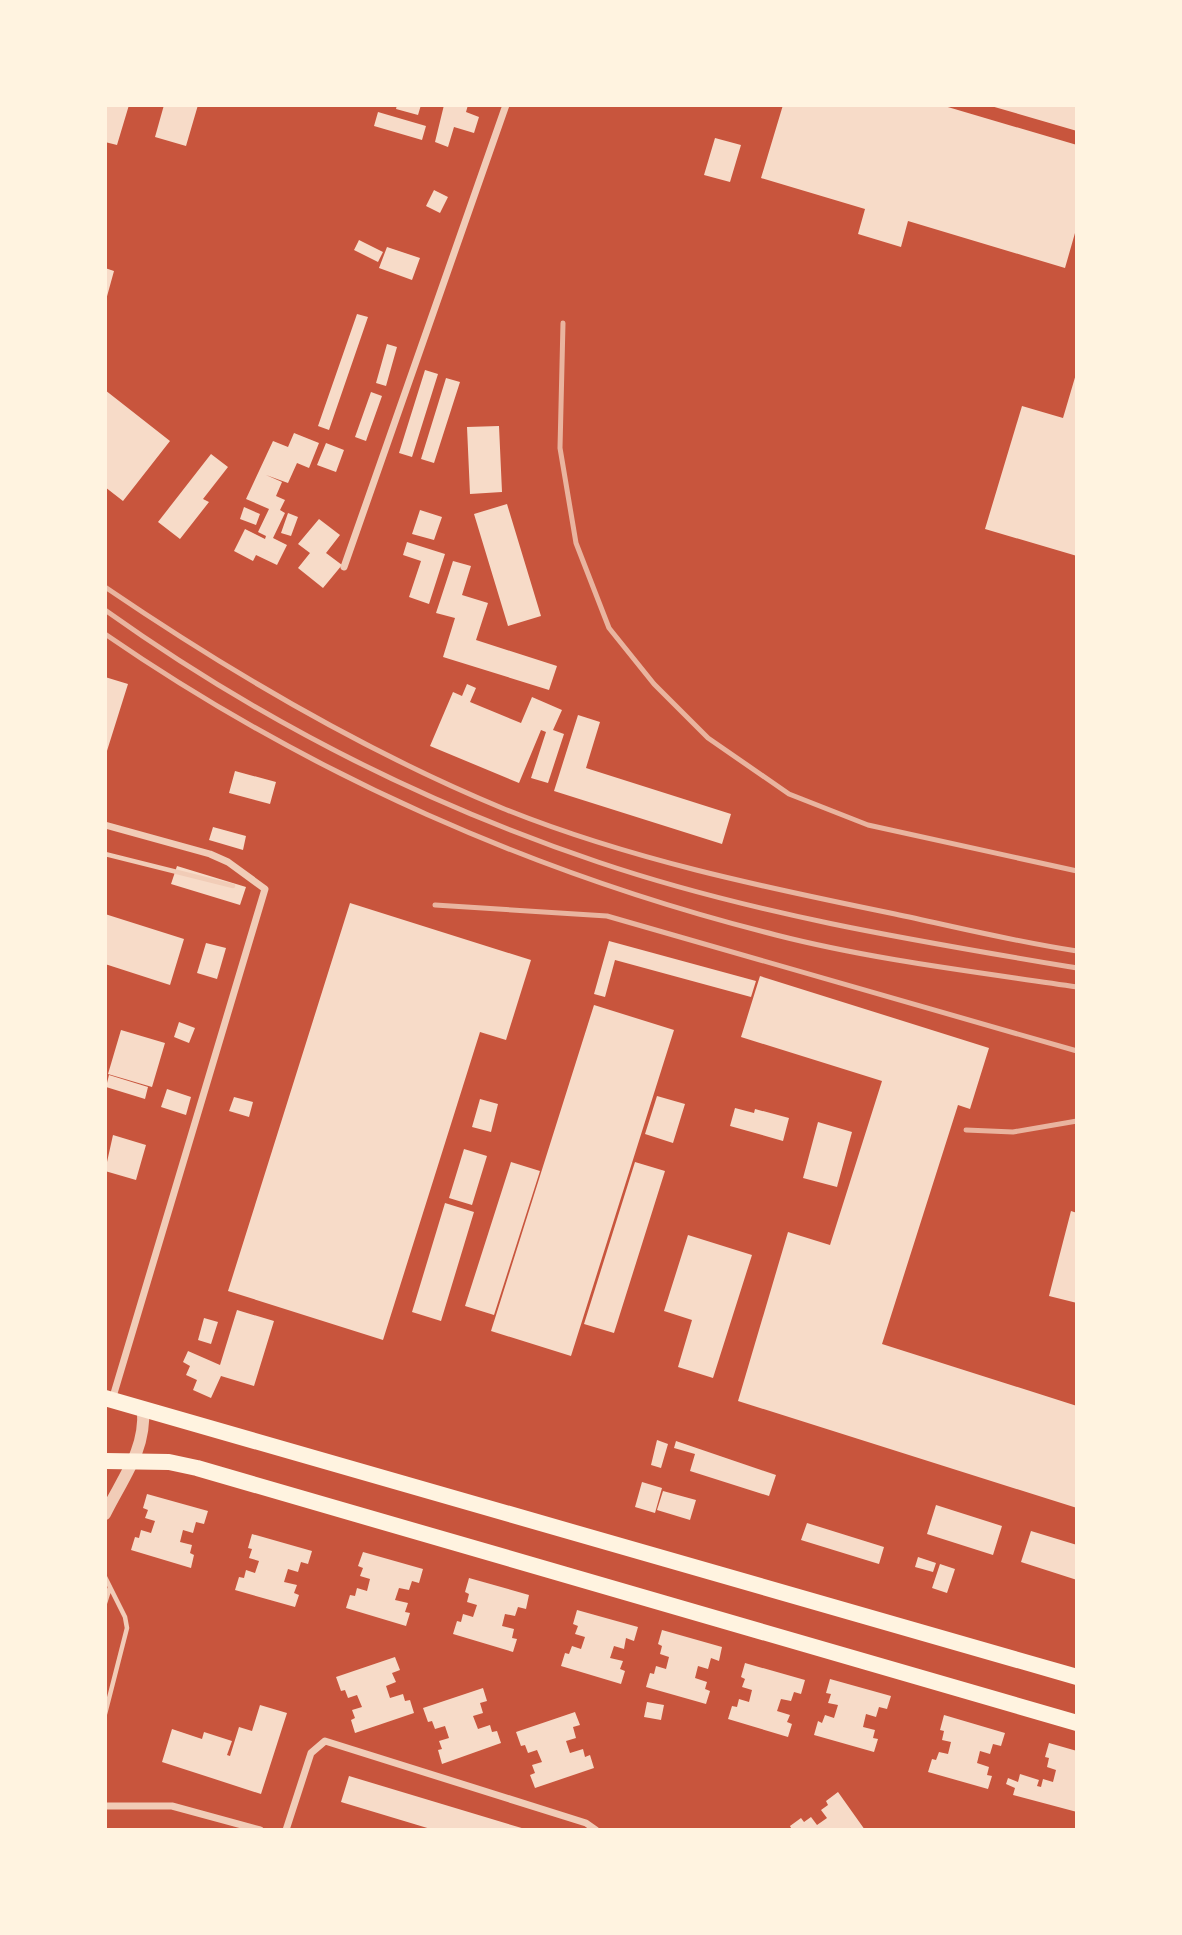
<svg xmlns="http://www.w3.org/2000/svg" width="1182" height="1935" font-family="Barlow,sans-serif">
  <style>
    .building { fill: #f7dbc8 }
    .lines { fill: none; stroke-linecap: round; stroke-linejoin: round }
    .service { stroke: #f1ccb7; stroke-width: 4.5 }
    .minor { stroke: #f1ccb7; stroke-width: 7 }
    .tertiary { stroke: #f1ccb7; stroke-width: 12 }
    .trunk { stroke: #fff3e0; stroke-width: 16 }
    .rail { stroke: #e9b49f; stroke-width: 5 }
  </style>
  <rect width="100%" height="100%" fill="#c8553d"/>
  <path class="building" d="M105 105H129L117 145 105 142Z
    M164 105H198L186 146 155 137Z
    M397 105H421L418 115 396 109Z
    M444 105H468L466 112 479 117 474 133 454 127 448 147 435 142Z
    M783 105H941L1077 145V226L1065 268 908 221 901 247 858 234 865 209 761 178Z
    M991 105H1077V131L991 106Z
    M378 112 426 126 422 140 374 126Z
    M715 138 741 145 730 182 704 175Z
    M434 190 448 197 440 213 426 206Z
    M359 240 383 252 378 262 354 250Z
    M387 247 420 258 412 280 379 268Z
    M105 268 114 271 106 300H105Z
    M357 314 368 317 329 430 318 426Z
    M387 344 397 347 386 386 376 383Z
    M425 370 438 374 412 457 399 453Z
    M1076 374H1077V556L985 529 1022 406 1063 418Z
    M446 378 460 382 434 463 421 459Z
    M105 390 170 441 123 501 105 487Z
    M371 392 382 396 366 441 355 437Z
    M499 426 502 492 470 494 467 427Z
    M294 433 319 443 309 468 297 463 288 483 266 475 282 482 276 496 285 500 280 510 285 513 273 538 287 545 277 565 256 555 253 561 234 551 245 529 265 539 266 536 258 532 269 509 246 499 273 441 288 447Z
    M326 443 344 450 336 472 317 465Z
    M211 454 228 467 203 499 209 502 180 539 158 522Z
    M507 504 541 616 508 626 474 514Z
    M244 507 260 514 256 525 240 519Z
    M420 510 442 517 434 540 412 534Z
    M288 513 298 517 291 536 281 533Z
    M319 519 340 535 326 553 342 565 323 588 298 568 310 553 298 544Z
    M407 542 445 554 429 604 409 597 421 561 403 555Z
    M453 561 471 566 462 595 488 603 476 640 557 666 549 690 443 657 455 618 436 613Z
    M105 677 128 684 106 754H105Z
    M467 684 476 688 470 702 521 723 532 697 562 710 553 730 564 734 548 783 531 778 546 732 541 730 519 783 430 746 453 692 462 696Z
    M578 715 600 722 586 768 731 814 722 844 554 791Z
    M235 771 276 782 270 804 229 793Z
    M213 827 246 836 243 850 209 840Z
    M177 866 246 887 240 905 171 884Z
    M350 903 531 960 506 1040 480 1032 383 1340 228 1291Z
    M105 914 184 939 170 985 105 964Z
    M609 941 756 981 751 997 615 960 605 997 594 994Z
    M206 943 226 948 217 979 197 973Z
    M760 976 989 1048 970 1109 958 1105 882 1344 1077 1406V1508L738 1401 788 1232 830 1245 882 1081 741 1037Z
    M594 1005 674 1030 571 1356 491 1331Z
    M179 1022 195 1028 189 1043 174 1037Z
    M121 1030 165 1043 152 1087 108 1074Z
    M109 1075 148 1087 145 1099 106 1087Z
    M167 1089 191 1097 186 1115 161 1107Z
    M657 1096 685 1104 673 1143 645 1134Z
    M234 1097 253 1102 249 1117 229 1111Z
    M480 1099 498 1104 491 1132 472 1127Z
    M735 1108 754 1113 755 1109 789 1118 783 1141 730 1126Z
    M818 1122 852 1132 837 1187 803 1178Z
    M113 1135 146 1145 136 1180 105 1171Z
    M464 1149 487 1156 472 1205 449 1198Z
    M511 1162 540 1171 494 1315 465 1306Z
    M635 1162 665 1171 614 1333 584 1324Z
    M445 1203 474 1212 441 1321 412 1312Z
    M1071 1211 1077 1213V1303L1049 1296Z
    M688 1235 752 1255 713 1378 678 1367 692 1320 664 1311Z
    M237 1310 274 1321 254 1386 221 1376 211 1398 193 1390 197 1380 186 1375 190 1366 183 1362 188 1351 220 1365Z
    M204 1318 218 1322 211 1344 198 1340Z
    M657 1440 668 1444 661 1468 651 1465Z
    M676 1441 776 1475 769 1496 690 1471 695 1454 674 1448Z
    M642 1482 662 1488 655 1513 635 1507Z
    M663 1491 696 1500 690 1520 657 1510Z
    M147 1494 208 1511 204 1524 196 1522 193 1533 183 1530 180 1542 192 1545 190 1553 194 1555 191 1568 131 1550 135 1537 139 1538 141 1530 151 1533 155 1521 145 1518 148 1510 143 1508Z
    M936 1505 1002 1526 993 1555 927 1534Z
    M807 1523 884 1547 879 1564 801 1540Z
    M1031 1531 1077 1545V1580L1021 1562Z
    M252 1534 312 1551 308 1564 301 1562 298 1572 288 1569 284 1582 297 1585 294 1593 299 1595 295 1607 235 1590 239 1577 244 1578 246 1570 255 1573 259 1561 249 1558 252 1549 248 1548Z
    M363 1552 423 1569 419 1583 412 1581 409 1590 399 1588 395 1600 408 1603 405 1612 410 1613 406 1626 346 1608 350 1595 355 1596 357 1588 367 1591 370 1579 360 1576 363 1568 358 1566Z
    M918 1557 936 1563 933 1572 915 1567Z
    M940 1564 955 1569 947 1593 932 1588Z
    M469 1578 529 1595 526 1609 518 1607 515 1616 505 1614 502 1626 514 1629 512 1638 517 1639 513 1652 453 1634 457 1621 461 1622 463 1614 473 1617 477 1605 467 1602 469 1594 465 1592Z
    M577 1610 638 1627 634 1641 626 1638 624 1649 614 1646 610 1658 623 1661 620 1669 625 1671 621 1684 561 1666 565 1653 569 1654 572 1646 581 1649 585 1637 575 1634 578 1626 573 1624Z
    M662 1630 722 1647 719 1661 711 1658 708 1669 698 1666 695 1678 707 1682 705 1689 710 1691 706 1704 646 1687 650 1673 654 1674 656 1666 666 1669 669 1657 660 1654 662 1646 658 1644Z
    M395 1657 400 1670 392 1673 396 1682 386 1686 390 1698 403 1694 405 1701 410 1700 414 1713 355 1733 351 1720 355 1718 352 1710 362 1707 357 1695 348 1698 345 1690 341 1691 336 1677Z
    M745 1663 805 1680 801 1694 794 1692 791 1701 781 1699 777 1711 790 1715 787 1722 792 1724 788 1737 728 1719 732 1706 737 1707 739 1699 749 1702 752 1690 742 1687 745 1679 741 1677Z
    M830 1679 891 1696 887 1709 879 1707 876 1717 866 1714 863 1727 875 1730 873 1738 878 1739 874 1752 814 1735 818 1721 822 1723 825 1715 834 1718 838 1705 828 1703 831 1694 826 1693Z
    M483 1688 487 1701 480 1703 483 1713 473 1716 478 1729 490 1725 492 1732 497 1731 501 1743 442 1764 438 1750 442 1749 439 1741 449 1738 445 1726 435 1729 432 1721 428 1722 423 1708Z
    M647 1702 664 1705 661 1720 644 1717Z
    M260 1705 287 1713 261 1794 162 1762 172 1729 202 1739 204 1732 232 1741 227 1755 230 1756 239 1727 252 1731Z
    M575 1712 580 1725 573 1727 576 1738 566 1741 570 1753 583 1749 585 1757 590 1755 594 1768 535 1788 530 1775 535 1773 532 1765 542 1762 537 1750 528 1753 525 1745 521 1746 516 1732Z
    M944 1715 1005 1733 1001 1746 993 1744 990 1754 980 1751 977 1763 989 1767 987 1775 992 1776 988 1789 928 1772 932 1759 936 1760 939 1752 948 1754 951 1742 942 1740 944 1731 940 1730Z
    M1049 1743 1077 1751V1812L1013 1795 1015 1788 1006 1784 1008 1778 1018 1782 1020 1774 1039 1780 1037 1786 1041 1787 1043 1779 1053 1782 1056 1770 1047 1767 1049 1758 1045 1757Z
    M349 1776 525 1829V1830H434L341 1802Z
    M838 1792 865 1830H792L790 1826 801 1818 804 1822 811 1817 817 1825 827 1818 821 1810 828 1805 826 1801Z"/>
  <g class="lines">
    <path class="service" d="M105 854 233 886
      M105 1577 125 1617 127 1628 105 1714
      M105 1603 110 1587"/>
    <path class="minor" d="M344 567 506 105
      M105 825 210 854 228 862 265 889 112 1400
      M105 1806H172L260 1830
      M286 1830 311 1753 325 1741 586 1823 596 1830"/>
    <path class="tertiary" d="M105 1514C122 1479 146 1450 143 1410"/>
    <path class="trunk" d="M105 1398 1077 1677
      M105 1461 169 1462 197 1468 1077 1723"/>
    <path class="rail" d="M563 323 560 448 576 543 609 628 654 684 708 738 789 794 868 825 1077 871
      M105 587C230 672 362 750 502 808 628 859 763 887 895 914 956 927 1016 942 1077 951
      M105 610C255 717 423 803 598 862 752 914 916 941 1077 968
      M105 634C308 774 537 875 776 935 874 960 977 972 1077 987
      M435 905 607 916 1077 1051
      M966 1130 1013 1132 1077 1121"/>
  </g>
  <rect width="1182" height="1935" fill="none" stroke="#fff3e0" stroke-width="214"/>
</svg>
